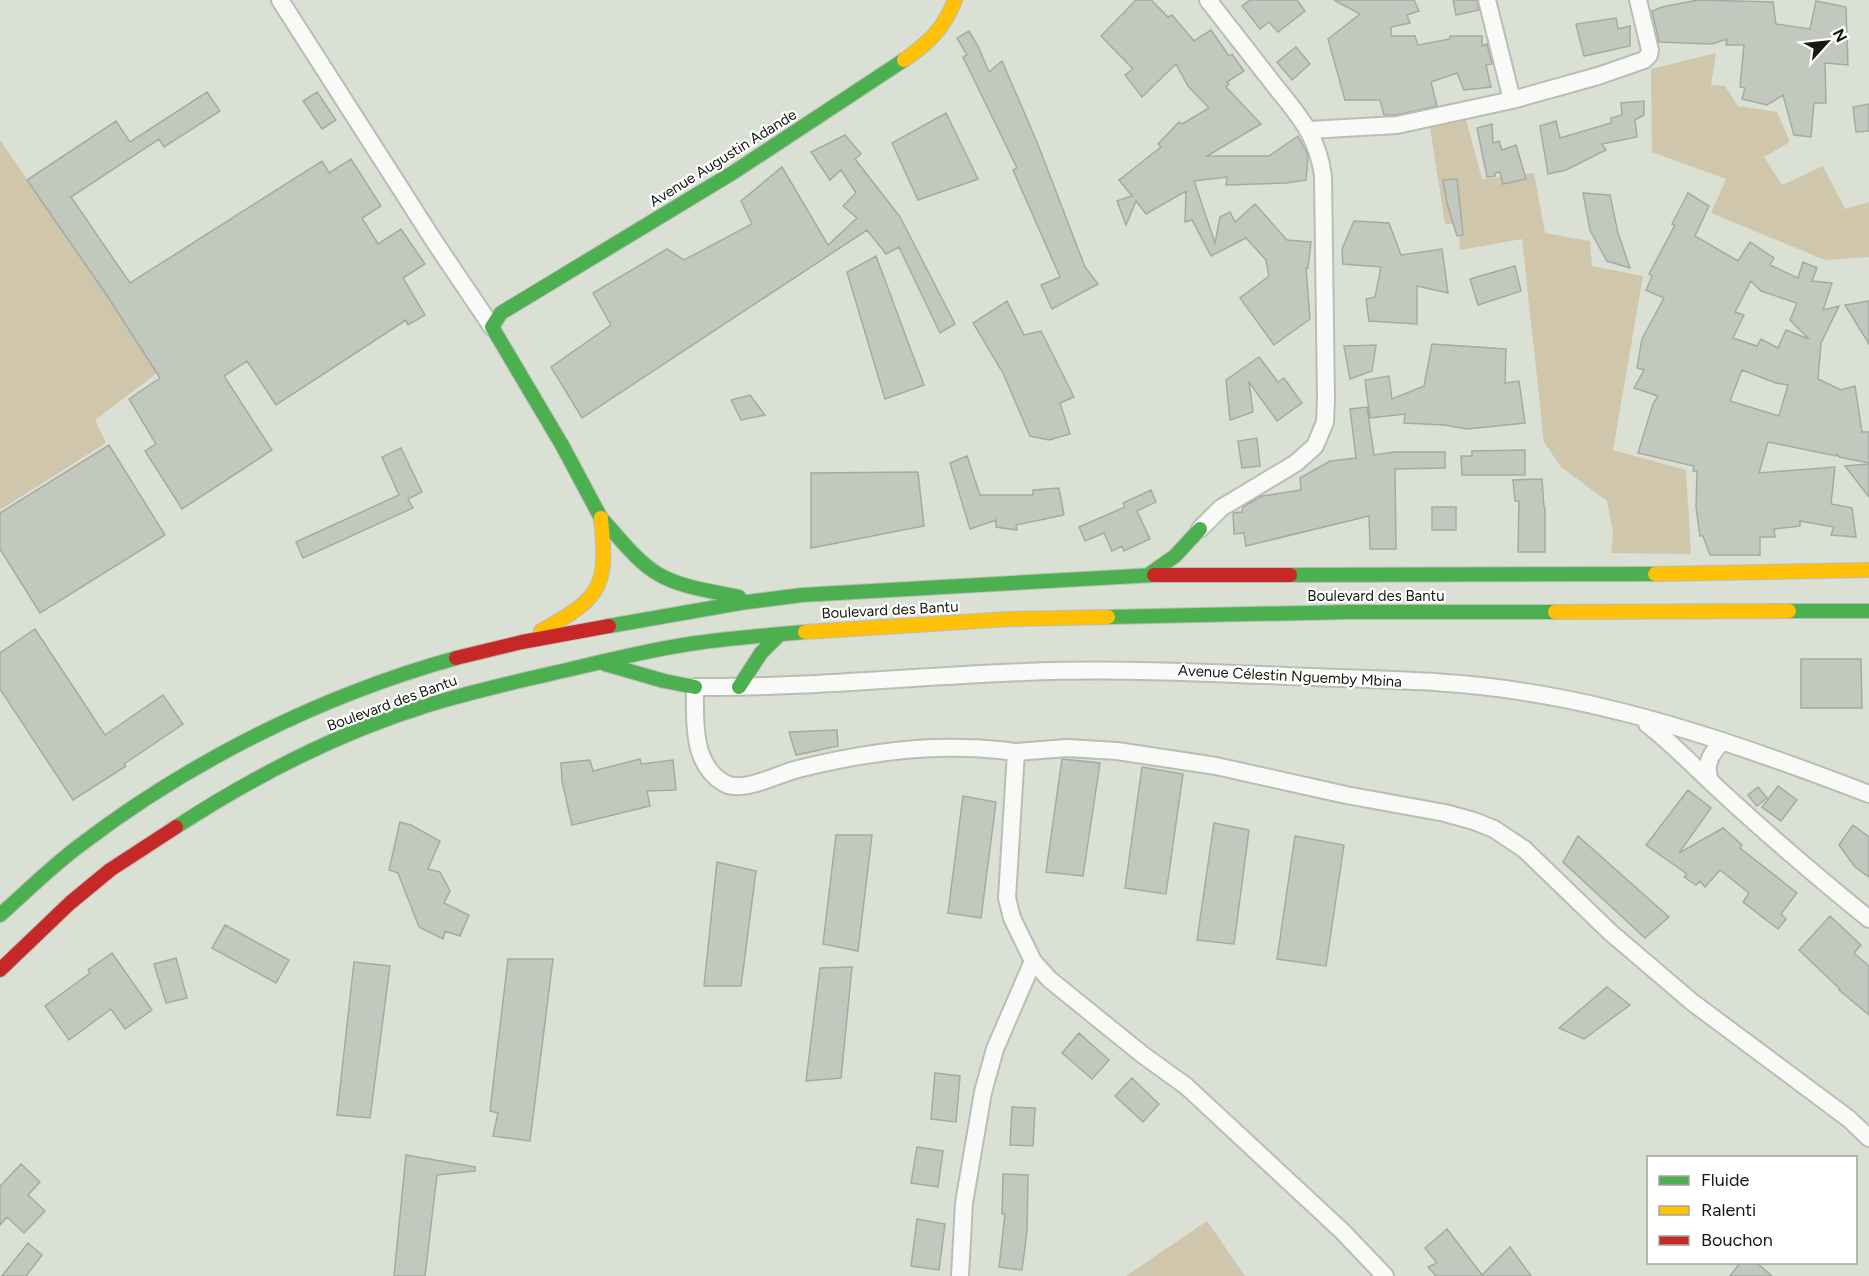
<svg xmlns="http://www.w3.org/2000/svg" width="1869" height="1276" font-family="Figtree,sans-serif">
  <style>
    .green { fill: #d0c6ab }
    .building { fill: #c2c8be; stroke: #a4aba2; stroke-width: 1.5; fill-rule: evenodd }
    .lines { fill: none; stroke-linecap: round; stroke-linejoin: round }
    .street-casing { stroke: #b9beb3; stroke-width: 20 }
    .fast-casing { stroke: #b9beb3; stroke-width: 16 }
    .slow-casing { stroke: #b9beb3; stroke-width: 16 }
    .jam-casing { stroke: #b9beb3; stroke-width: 16 }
    .street { stroke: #f9faf8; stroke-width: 16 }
    .fast { stroke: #4caf50; stroke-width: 14 }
    .slow { stroke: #ffc107; stroke-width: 14 }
    .jam { stroke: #c62828; stroke-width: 14 }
    .labels { text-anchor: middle; stroke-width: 4.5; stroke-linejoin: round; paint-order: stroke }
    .street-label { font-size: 15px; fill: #161a11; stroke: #fff }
  </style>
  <rect width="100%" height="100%" fill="#dae0d3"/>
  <path class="green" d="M1716 53 1711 85 1725 86 1738 106 1777 112 1790 142 1764 157 1782 185 1823 166 1845 209 1869 202V257L1825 260 1711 213 1726 179 1652 152 1651 69Z
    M1465 116 1482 179 1534 173 1545 233 1590 241 1592 266 1643 276 1613 450 1686 470 1691 554 1611 553 1613 533 1607 501 1561 467 1544 442 1522 239 1460 250 1458 223 1445 224 1429 121Z
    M0 140 108 297 157 373 95 420 106 443 0 510Z
    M1207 1221 1245 1276H1126Z"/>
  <path class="building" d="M1136 0H1151L1168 17 1172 15 1194 41 1211 30 1229 56 1232 54 1244 71 1227 82 1229 84 1226 87 1261 124 1207 156H1269L1298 136 1307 153 1308 158 1306 180 1286 183 1226 185 1227 177 1194 181 1215 243 1220 217 1230 212 1235 222 1255 204 1287 240 1311 242 1308 268H1306L1310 319 1274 345 1240 298 1269 276 1266 260 1246 238 1211 256 1192 220 1185 222 1186 191 1146 214 1136 201 1126 225 1117 201 1132 196 1119 180 1161 147 1158 144 1179 122 1182 124 1209 108 1188 86 1176 64 1142 97 1125 75 1133 69 1101 36Z
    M1250 0H1297L1305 11 1278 32 1269 22 1260 29 1242 6Z
    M1334 0H1414L1419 11 1407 15 1410 23 1391 27V36H1415L1418 45 1450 39V36H1482V46L1487 44 1492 64 1486 65 1491 87 1464 90 1457 73 1431 82 1437 106 1396 115H1384L1380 100H1345L1328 39 1360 14Z
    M1453 0H1477L1479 10 1456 15Z
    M1698 0 1773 2 1776 24 1810 29 1816 1 1846 7 1848 65 1825 63 1826 103H1814L1811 137 1794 135 1783 95 1767 105 1742 99 1745 88 1740 87 1744 45H1726L1727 39 1712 44 1659 42 1652 11 1662 7Z
    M1616 18 1618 29 1630 26V46L1584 56 1576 24Z
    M969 31 978 46 989 72 1002 61 1037 142 1085 267 1098 284 1052 309 1041 285 1060 277 1013 170 1017 168 963 57 967 55 957 38Z
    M1296 47 1310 64 1292 80 1277 62Z
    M207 92 220 111 164 147 159 139 71 197 130 283 322 161 329 173 351 159 381 206 362 218 378 244 401 229 425 264 403 278 425 315 408 325 406 320 276 405 247 361 224 376 272 450 182 509 145 451 156 444 129 399 160 378 108 297 27 180 116 121 130 142Z
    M317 92 336 120 322 129 303 101Z
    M1644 101V115L1635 120 1637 137 1602 144 1606 150 1566 170 1548 174 1540 126 1556 121 1560 138 1611 123V118L1622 115 1621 103Z
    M1869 104V131L1856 132 1853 107Z
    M946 113 978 179 918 200 892 143Z
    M1492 124 1493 143 1499 141 1502 150 1516 145 1526 179 1503 184 1500 172 1495 173V176L1487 177 1477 128Z
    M845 135 861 154 855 159 900 217 955 324 940 333 899 247 886 254 867 230 582 418 551 367 611 325 593 293 667 249 684 260 752 224 741 201 782 167 828 245 857 218 843 206 856 193 841 170 830 180 811 152Z
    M1457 179 1463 235 1457 236 1447 203 1443 180Z
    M1583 193 1610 195 1618 233 1630 268 1607 261 1590 230Z
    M1688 193 1709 206 1695 236 1738 261 1750 242 1774 258 1770 265 1798 278 1803 262 1817 268 1812 281 1832 283 1823 310 1839 306 1821 343 1818 379 1841 390 1855 386 1862 432H1869V463L1839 457 1837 454 1836 456 1768 442 1759 473 1835 467 1831 504 1852 508 1856 537 1831 535 1834 527 1800 521V526L1774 529 1775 537H1760V555H1710L1703 536H1700L1696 507 1697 471H1693L1694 466 1638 453 1653 404 1658 396 1634 388 1644 370 1637 368 1642 339 1664 298 1646 290 1652 276 1649 274 1675 225 1672 224ZM1751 281 1761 291 1797 303 1790 320 1809 339 1786 330 1778 348 1761 339 1757 346 1733 338 1744 315 1735 312ZM1742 370 1776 383 1788 385 1779 416 1730 401Z
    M1354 221 1389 223 1401 255 1442 249 1448 293 1417 286V324L1369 321 1366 299 1375 297 1381 267 1343 264 1342 249Z
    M876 256 924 385 885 399 847 272Z
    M1515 266 1521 291 1478 305 1470 279Z
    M1007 301 1024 335 1041 331 1074 397 1060 403 1070 434 1049 440 1030 436 1003 373 973 323Z
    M1869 301V344L1845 305Z
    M1432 344 1506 349 1505 383 1519 381 1525 423 1467 429 1444 425 1404 423 1405 414 1370 418 1365 380 1389 376 1392 399 1424 386Z
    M1376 345 1372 371 1350 379 1344 346Z
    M1259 357 1278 382 1284 378 1302 403 1277 421 1249 382 1253 412 1230 420 1226 380Z
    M750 395 765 415 741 420 731 400Z
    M1367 407 1374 455 1395 452H1445V468L1395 469 1396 549H1370L1369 516 1246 546 1244 533 1234 534 1233 513 1242 512 1243 507 1262 496 1301 490 1300 478 1330 461 1356 458 1350 409Z
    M1257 438 1260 466 1242 468 1238 441Z
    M109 445 165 535 40 613 0 549V513Z
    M401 448 422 492 408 499 413 508 303 558 296 542 399 495 382 457Z
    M1525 450V475H1462L1461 456H1472V451Z
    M967 456 980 495H1033V490L1059 488 1064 515 1016 525 1017 530 996 527V520L970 529 950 463Z
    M1869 464V497L1845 466Z
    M918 472 924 526 811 548V473Z
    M1542 479 1544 507 1545 508V552H1518L1519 501H1515L1513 480Z
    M1151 490 1156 502 1137 511 1150 539 1124 551 1122 546 1112 551 1104 533 1085 541 1079 527 1125 507 1123 503Z
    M1432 507H1456V530H1432Z
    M35 629 105 735 163 695 183 724 124 764 126 766 73 800 0 689V653Z
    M1801 659H1861L1862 708H1801Z
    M837 730 838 746 796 755 789 732Z
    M640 759 641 764 673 760 676 790 647 791 650 806 572 825 562 781 561 763 590 760 593 771Z
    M1062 759 1100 763 1083 876 1046 872Z
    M1142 767 1183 774 1166 894 1125 888Z
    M1778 786 1797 800 1781 821 1762 807Z
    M1758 787 1767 798 1757 806 1748 795Z
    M1688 790 1711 808 1679 853 1723 828 1742 845 1740 848 1797 893 1781 914 1786 919 1778 929 1743 902 1749 893 1720 870 1705 887 1700 881 1696 885 1684 877 1687 874 1646 845Z
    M963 796 996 802 981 918 948 913Z
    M400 822 411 825 440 841 428 869 440 872 450 891 444 903 469 915 460 936 445 931 443 939 419 927 398 873 389 870Z
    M1214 823 1249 830 1234 944 1197 940Z
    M1853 825 1869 837V877L1855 867 1839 845Z
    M836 835H872L858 951 823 944Z
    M1295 836 1344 845 1326 966 1277 959Z
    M1578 836 1669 917 1645 938 1563 862Z
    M717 862 756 871 741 986H704Z
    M1830 916 1861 945 1854 953 1869 966V1015L1839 990 1840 989 1799 950Z
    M225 925 289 960 276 983 212 948Z
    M112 953 152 1010 125 1029 111 1009 69 1040 45 1006 90 973 88 970Z
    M176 958 187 998 166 1003 154 964Z
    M508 959H553L530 1141 493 1136 498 1113 490 1111Z
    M354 962 390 966 370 1118 337 1115Z
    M852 967 841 1078 806 1081 820 968Z
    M1607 987 1630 1005 1584 1039 1559 1028Z
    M1079 1033 1109 1060 1092 1079 1062 1053Z
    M935 1073 960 1076 956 1122 931 1119Z
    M1132 1078 1159 1104 1143 1122 1115 1096Z
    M1012 1107 1035 1108 1033 1146 1010 1145Z
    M917 1147 943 1151 938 1187 911 1183Z
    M406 1155 475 1167V1171L437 1175 425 1276H394Z
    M21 1164 40 1182 28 1195 45 1211 24 1233 7 1217 0 1225V1186Z
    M1003 1174 1028 1175 1027 1231 1022 1270 999 1267 1005 1214H1002Z
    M917 1219 945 1224 939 1270 911 1266Z
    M1447 1229 1482 1275 1510 1247 1531 1276H1436L1428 1267 1437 1263 1425 1248Z
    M28 1243 42 1255 26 1276H2Z
    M1740 1263H1757L1772 1276H1730Z"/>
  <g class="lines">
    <defs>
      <path id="street" d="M280 0 436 244 492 327
        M1487 0 1512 100
        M1309 130 1397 125 1512 100 1598 76 1644 60 1649 55 1650 50 1638 0
        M1200 529 1221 508 1296 463 1315 446 1325 422 1326 399 1323 176C1317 131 1294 111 1268 77 1248 51 1228 26 1208 0
        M1647 724C1671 742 1690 763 1712 783 1762 830 1815 875 1869 919
        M1016 752 1067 748 1117 751 1216 766 1346 795 1445 813 1474 821 1494 829 1524 849 1610 932 1692 1002 1849 1119 1869 1138
        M1710 781C1704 764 1711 753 1723 741
        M960 1276 964 1203 983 1092 995 1049 1033 961
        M1385 1276 1342 1231 1186 1086 1143 1055 1049 979 1033 961 1012 918 1007 898 1016 752C999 750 983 748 966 748 912 746 850 756 798 769 777 774 743 794 724 783 691 764 695 719 695 687 805 688 914 676 1024 672 1120 668 1215 673 1311 677 1382 680 1455 680 1525 692 1642 710 1759 752 1869 794"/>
      <path id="fast" d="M601 518 562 445 492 327 501 313 734 172 904 60
        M601 518C619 537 635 560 658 574 682 588 712 591 739 597
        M1148 575 1175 556 1200 529
        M1290 575 1655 574
        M1789 611H1869
        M1108 617 1349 612H1555
        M609 626 740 603 802 595 1154 575
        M605 664 664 681 695 687
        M739 687 761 653 780 634
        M176 827C253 777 338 733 425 706 472 691 519 681 567 670 610 660 652 649 696 643 732 638 768 635 805 632
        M0 915C26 892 51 867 79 846 190 761 320 696 456 658"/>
      <path id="slow" d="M904 60C929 43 944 28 955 0
        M1655 574 1869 570
        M1555 612 1789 611
        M541 631C602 597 608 588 601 518
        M805 632 1010 619 1108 617"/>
      <path id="jam" d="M1154 575H1290
        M456 658 522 642 609 626
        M0 970 70 903 110 870 176 827"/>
    </defs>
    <use href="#street" class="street-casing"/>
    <use href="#fast" class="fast-casing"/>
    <use href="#slow" class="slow-casing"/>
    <use href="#jam" class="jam-casing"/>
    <use href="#street" class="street"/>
    <use href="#fast" class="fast"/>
    <use href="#slow" class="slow"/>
    <use href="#jam" class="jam"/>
  </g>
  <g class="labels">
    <g class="street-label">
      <text transform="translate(723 158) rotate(-32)" y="5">Avenue Augustin Adande</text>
      <text x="1376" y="601">Boulevard des Bantu</text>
      <text transform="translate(890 610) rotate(-3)" y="5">Boulevard des Bantu</text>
      <text transform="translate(1290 676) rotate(3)" y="5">Avenue Célestin Nguemby Mbina</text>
      <text transform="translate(392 703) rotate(-20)" y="5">Boulevard des Bantu</text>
    </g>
  </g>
  <rect x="1647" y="1156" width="210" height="108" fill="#ffffff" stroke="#a2a3a0" stroke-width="1.5"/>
  <rect x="1659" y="1176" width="30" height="9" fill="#4caf50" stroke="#a2a3a0" stroke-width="1.5"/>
  <text x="1701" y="1186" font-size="18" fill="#161a11">Fluide</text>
  <rect x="1659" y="1206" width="30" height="9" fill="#ffc107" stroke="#a2a3a0" stroke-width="1.5"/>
  <text x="1701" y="1216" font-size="18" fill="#161a11">Ralenti</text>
  <rect x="1659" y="1236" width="30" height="9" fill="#c62828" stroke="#a2a3a0" stroke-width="1.5"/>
  <text x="1701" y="1246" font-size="18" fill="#161a11">Bouchon</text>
  <g transform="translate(1827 42) rotate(63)" stroke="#ffffff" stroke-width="4.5" paint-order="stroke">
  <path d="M0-4.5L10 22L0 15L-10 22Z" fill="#161a11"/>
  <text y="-9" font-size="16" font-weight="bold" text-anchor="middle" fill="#161a11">N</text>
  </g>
</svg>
